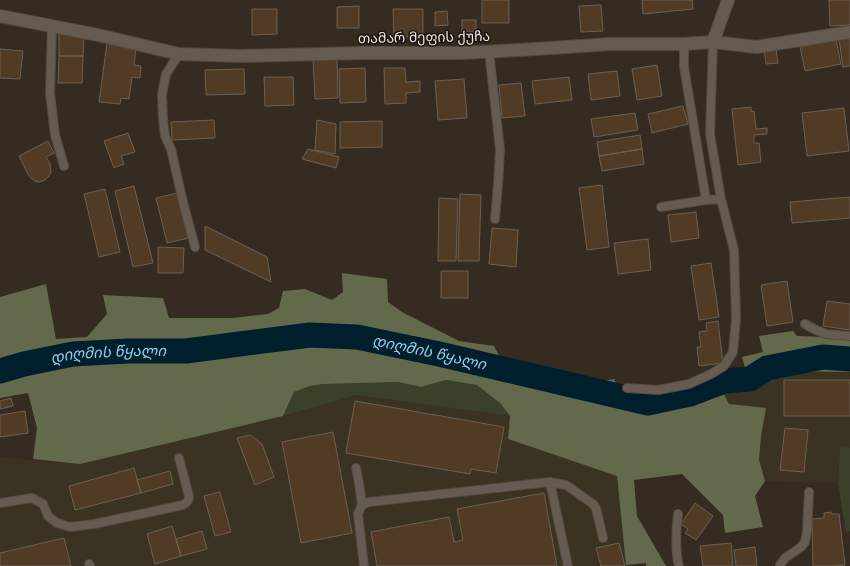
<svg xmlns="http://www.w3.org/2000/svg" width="850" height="566" font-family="'Noto Serif','Noto Sans Georgian',serif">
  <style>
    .industrial { fill: #3b3322 }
    .green { fill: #3b4029 }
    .forest { fill: #636a4c }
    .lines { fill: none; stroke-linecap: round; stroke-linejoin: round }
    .river { stroke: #001f2d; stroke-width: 25 }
    .building { fill: #513b25; stroke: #6c6055 }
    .lane-casing { stroke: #524a41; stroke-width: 10 }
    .street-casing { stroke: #524a41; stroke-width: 14 }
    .lane { stroke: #665b50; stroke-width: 8 }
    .street { stroke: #665b50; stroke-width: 12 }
    .labels { text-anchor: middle; stroke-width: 3; stroke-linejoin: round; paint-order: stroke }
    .street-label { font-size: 14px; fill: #ece5df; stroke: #191410 }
    .water-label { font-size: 15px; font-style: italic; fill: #91ceed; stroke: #191410 }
  </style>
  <rect width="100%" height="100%" fill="#352b21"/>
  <path class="industrial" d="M782 371 850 372V448H840L838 483 765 481 759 460 761 436 766 408 729 404 724 393Z
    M357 395 510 416 508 439 617 476 626 566H0V457L80 464 283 416Z"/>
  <path class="green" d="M446 380 477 385 500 403 510 416 357 395 283 416 294 392 310 386 323 384 398 382 421 387Z
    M840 447 850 448V531L846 532 838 483Z"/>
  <path class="forest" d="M342 273 387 279 388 302 402 312 459 341 494 346 501 359 596 382 614 379 620 391 647 396 685 391 729 371 745 368 742 357 763 352 759 336 793 331 797 336 850 338V372L782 371 724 394 729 404 766 408 761 436 759 460 765 481 755 496 763 527 725 533 723 515 682 474 634 480 637 516 666 566H646V563L626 565 617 476 508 439 510 416 500 403 477 385 446 380 421 387 398 382 323 384 310 386 294 392 283 416 80 464 33 459 37 428 28 393 0 398V297L46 284 56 339 87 337 107 314 103 295 163 298 169 318H233L268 314 279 308 283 291 305 289 332 300 343 292Z"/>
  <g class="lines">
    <path class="river" id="s1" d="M0 371 24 364 73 354 128 351H186L310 335 357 337 439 354 648 403 690 394 724 381 750 379 767 368 823 357 850 359"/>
  </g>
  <path class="building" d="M482 0H509V23H482Z
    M642 0H692L693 9 643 14Z
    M829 0H850V25L830 26Z
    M601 5 603 31 581 32 579 6Z
    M359 6V28H337V7Z
    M252 9H277V34L252 35Z
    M393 9H423V37H394Z
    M447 11 448 25 435 26V12Z
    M462 20H476V32H462Z
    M59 34H84L83 56H59Z
    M850 38V66L843 67 839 39Z
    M836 40 841 64 805 71 800 47Z
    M107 43 136 47 134 65 141 66 140 78 132 77 129 99 121 98 120 104 99 102Z
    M0 49 23 51 20 79 0 78Z
    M776 49 778 63 766 64 764 50Z
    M59 56H83L82 83H58Z
    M337 58 338 98 315 99 313 59Z
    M657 65 662 96 637 100 632 69Z
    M365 68 366 102 340 103 339 69Z
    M384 68H405L406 82 420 81V92L406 93V103L385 104Z
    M244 69 245 94 206 95 205 70Z
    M617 71 620 96 591 100 588 74Z
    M264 77H293L294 105 265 106Z
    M569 77 572 100 535 104 532 81Z
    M464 79 467 118 438 120 435 81Z
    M521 83 525 116 502 118 499 85Z
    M683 106 688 124 652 133 648 114Z
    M751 107V112L754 111 756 129 767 128V134L754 135V143H759L761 162 738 165 732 109Z
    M844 108 849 151 807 156 802 113Z
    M635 113 638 130 594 137 591 119Z
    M214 120 215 138 172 140 171 122Z
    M317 120 336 124 335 154 315 150Z
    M382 121V147L340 148V122Z
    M128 133 135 152 121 156 124 164 114 168 104 141Z
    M640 135 642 149 599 156 597 142Z
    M48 141 54 153 46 157 50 164 51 173 48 177 45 180 39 182 35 181 31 178 28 174 19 156Z
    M308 149 339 157 336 168 302 159Z
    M642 149 644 164 602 171 599 156Z
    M602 185 609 247 587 250 579 188Z
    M134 186 153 263 133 267 115 191Z
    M105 189 120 252 99 257 84 194Z
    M177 193 189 238 167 243 156 198Z
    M460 194 481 195 479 261H458Z
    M850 197V218L792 223 790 202Z
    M439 198 458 199 456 261H438Z
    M696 212 699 238 671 242 668 215Z
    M205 226 267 257 271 282 205 250Z
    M492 228 518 230 516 267 489 264Z
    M648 239 651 270 618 274 614 243Z
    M158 247 184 248 183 273H158Z
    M711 263 719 317 699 320 691 266Z
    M441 271H468V298H441Z
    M787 281 793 322 767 326 761 285Z
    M827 301 850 304V330L823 326Z
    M718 321 723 363 699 366 697 347H701L699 332 707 331 706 323Z
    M784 380H850V416H784Z
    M11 398 13 406 0 409V401Z
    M355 401 504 427 496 473 471 469 470 474 346 453Z
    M25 411 28 433 0 437V415Z
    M785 428 808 430 804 472 780 470Z
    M333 432 352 533 301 543 282 442Z
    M250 435 262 444 274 477 255 485 237 438Z
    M134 468 141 493 75 510 69 486Z
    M170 471 173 484 141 493 137 480Z
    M220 492 231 532 215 536 204 496Z
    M544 493 557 566H377L371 532 449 517 454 542 463 540 457 509Z
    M695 503 713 516 696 540 685 533 688 529 681 524Z
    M831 512V514H839L845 565 833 566H813L812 519 824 518V513Z
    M172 526 181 556 155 564 147 534Z
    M202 531 207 549 181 556 176 539Z
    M64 538 71 566H0V553Z
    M619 543 625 566H601L596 548Z
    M731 543 733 566H703L700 546Z
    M755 547 757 566H736L734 550Z"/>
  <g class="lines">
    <defs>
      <path id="lane" d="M52 26 50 93 55 135 64 166
        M684 44V67L706 200
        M489 51 500 149 498 185 495 219
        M179 54 166 74 162 95 163 119 165 136 171 149 183 202 195 247
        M661 207 706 200 721 199
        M805 324 816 330 826 334 850 336
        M627 388 658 390 689 384 711 374 724 366 733 352 736 319 734 250 721 199 710 134 713 42
        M356 468 359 483 362 505
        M550 482 566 485 593 504 596 508 603 538
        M0 503 32 498 43 504 48 516 57 523 70 527 94 524 183 505C187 503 189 501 189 496L179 458
        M678 514C676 528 675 553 679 566
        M89 564 90 566
        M364 566 358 514 362 505 369 502 550 482 568 566
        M780 566V565L785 558 801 547 805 542 807 532 809 492"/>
      <path id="street" d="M0 16 98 35 179 54 241 56 360 53H460L520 50 611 44H684L713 42 757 47 850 32
        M713 42 728 0"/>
    </defs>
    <use href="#lane" class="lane-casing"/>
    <use href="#street" class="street-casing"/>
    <use href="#lane" class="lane"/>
    <use href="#street" class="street"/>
  </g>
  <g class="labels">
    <g class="street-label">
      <text transform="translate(424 37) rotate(-1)" y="5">თამარ მეფის ქუჩა</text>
    </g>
    <g class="water-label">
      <text dy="5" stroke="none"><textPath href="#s1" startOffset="434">დიღმის წყალი</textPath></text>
      <text dy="5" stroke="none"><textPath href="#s1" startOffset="110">დიღმის წყალი</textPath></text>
    </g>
  </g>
</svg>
